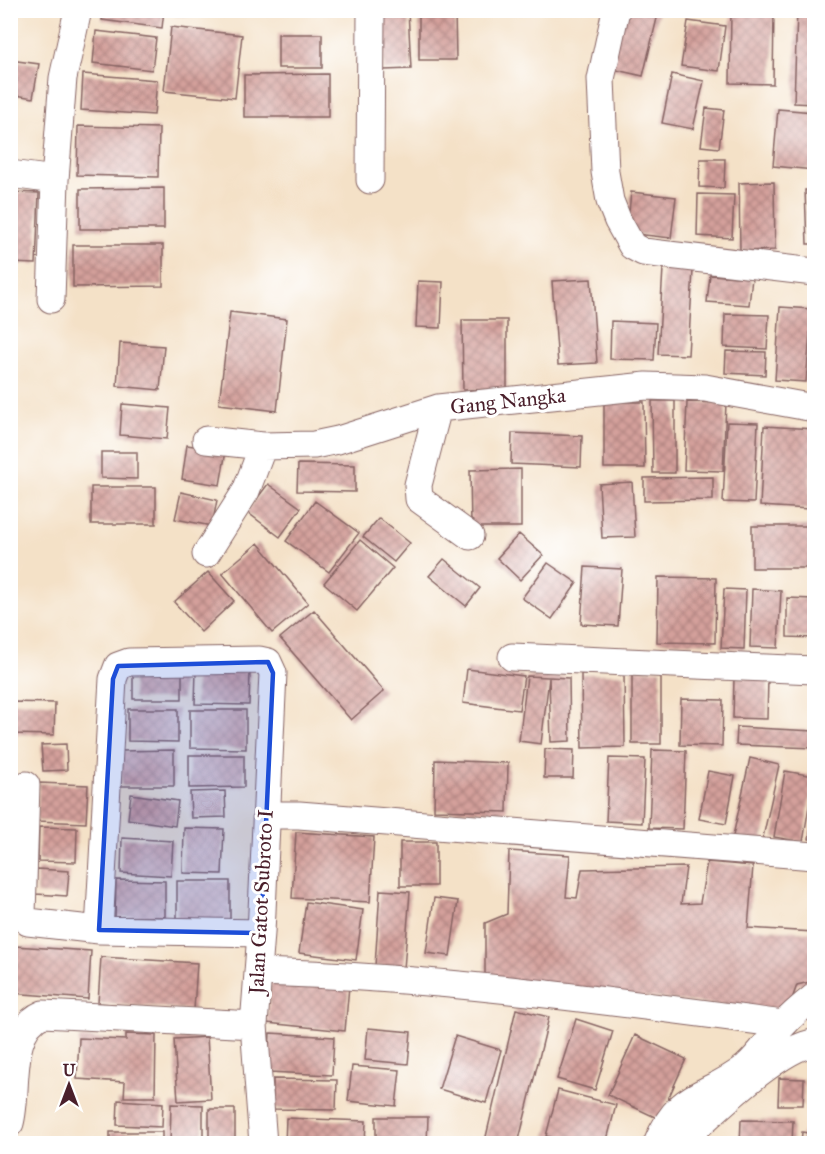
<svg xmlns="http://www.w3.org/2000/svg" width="825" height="1154" font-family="'IM FELL Great Primer',serif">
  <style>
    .building { fill: url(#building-cross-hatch) }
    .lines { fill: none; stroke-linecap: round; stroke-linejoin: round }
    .street-casing { stroke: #866362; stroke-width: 29 }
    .street { stroke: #fff; stroke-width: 27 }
    .marked { fill: #1d4ed8; fill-opacity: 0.2; stroke: #1d4ed8; stroke-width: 4.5; stroke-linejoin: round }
    .labels { text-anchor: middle; stroke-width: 6; stroke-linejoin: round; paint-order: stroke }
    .street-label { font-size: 21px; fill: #4a1f2b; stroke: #fff }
  </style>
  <defs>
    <pattern id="building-cross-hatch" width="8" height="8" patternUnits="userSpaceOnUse" patternTransform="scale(1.5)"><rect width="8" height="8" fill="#d4a09b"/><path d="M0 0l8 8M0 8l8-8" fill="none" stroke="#ae827f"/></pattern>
  </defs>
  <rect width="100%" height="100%" fill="#fff"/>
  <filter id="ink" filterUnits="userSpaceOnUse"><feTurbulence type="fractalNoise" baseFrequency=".0167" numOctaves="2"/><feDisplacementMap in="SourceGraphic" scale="12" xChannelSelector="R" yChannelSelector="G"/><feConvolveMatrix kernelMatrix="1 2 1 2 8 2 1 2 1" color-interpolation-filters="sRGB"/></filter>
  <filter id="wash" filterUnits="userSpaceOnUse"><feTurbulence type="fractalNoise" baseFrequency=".008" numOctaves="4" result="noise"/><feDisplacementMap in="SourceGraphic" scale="24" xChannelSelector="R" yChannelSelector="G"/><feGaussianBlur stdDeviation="1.35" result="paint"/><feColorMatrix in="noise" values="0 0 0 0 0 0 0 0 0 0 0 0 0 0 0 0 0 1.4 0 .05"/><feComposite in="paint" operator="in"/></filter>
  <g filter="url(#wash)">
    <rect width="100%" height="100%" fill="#f4e1c7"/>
    <g id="blocks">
      <path class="building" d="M103 10H164L162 28 102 20Z
        M175 10H211V16H175Z
        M382 10H408L411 69 384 70Z
        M419 10H455L456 60H419Z
        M621 10H659L643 76 607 68Z
        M731 10H774L773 84 730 83Z
        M797 10H814V104L794 103Z
        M688 21 725 26 719 71 681 66Z
        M171 27 242 35 235 98 164 91Z
        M96 31 156 38 152 70 93 63Z
        M278 34H322V68H278Z
        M10 60 39 64 33 98 10 94Z
        M83 74 157 80 154 115 81 110Z
        M328 74V117H244V75Z
        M672 74 704 81 693 129 662 123Z
        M706 108 724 110 719 148 701 146Z
        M778 109 814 112V170L773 166Z
        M78 126 159 128 158 177 77 175Z
        M700 159H725L724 188 699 187Z
        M774 182 775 250 740 251 739 183Z
        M164 188V229H80V189Z
        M805 190H814V244H807Z
        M10 192 39 193 36 264 10 263Z
        M631 192 676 197 671 238 627 233Z
        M698 194 734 195 732 238 697 236Z
        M73 245H163V286L73 287Z
        M663 268 693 270 688 355 658 354Z
        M710 275 752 278 749 305 707 302Z
        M591 279 597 363 558 365 552 281Z
        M418 281 443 282 441 328 416 327Z
        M780 307 812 309 806 382 775 380Z
        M230 312 287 319 277 411 219 404Z
        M725 314 769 315 767 349 724 347Z
        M462 320H507V389L463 390Z
        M611 321 656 323 654 360 610 359Z
        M120 343 164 346 160 390 117 386Z
        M813 348H814V377L810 376Z
        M726 351 766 352 765 375 725 373Z
        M652 401H675V473H653Z
        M604 402H644L645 468H604Z
        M687 402 726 403 723 471 684 470Z
        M122 404 170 408 167 439 120 435Z
        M727 422 758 423 754 503 723 502Z
        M764 426 814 429 809 509 760 506Z
        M512 433 582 436 581 467 511 464Z
        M187 445 226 451 220 485 182 479Z
        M101 452H137V479L101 478Z
        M298 464 355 465V492L297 491Z
        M521 469V527H471L470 470Z
        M713 477V500L644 501V478Z
        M632 482 635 537 602 538 599 484Z
        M268 484 301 508 280 537 247 512Z
        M91 487H156V524H91Z
        M181 492 217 500 212 526 175 519Z
        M315 501 359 533 329 572 286 541Z
        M379 518 410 543 394 562 363 537Z
        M752 526H814V568H752Z
        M519 534 543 555 520 580 497 558Z
        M360 540 393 568 357 611 324 583Z
        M258 543 308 603 272 633 222 573Z
        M444 559 480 588 466 606 429 576Z
        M548 563 577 583 552 619 522 598Z
        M585 567 622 569 618 626 581 624Z
        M208 572 234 601 201 632 174 602Z
        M658 577 716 578 715 643 657 642Z
        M724 589 746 590 744 649 721 648Z
        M752 589 781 591 778 648 750 647Z
        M787 598 814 599V638L787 637Z
        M314 610 384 691 351 720 280 638Z
        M133 667 182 668V699H133Z
        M467 669 524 676 519 710 463 703Z
        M632 669 661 670V744H632Z
        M196 670 250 671 249 705 195 704Z
        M581 674H624L625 747 582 748Z
        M527 676 569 678 570 741 551 742 549 678 541 744 519 741Z
        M734 677 768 678 767 719 733 718Z
        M681 699 723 700 722 746 680 745Z
        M10 702 55 703 54 735 10 734Z
        M128 709H178V742L128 741Z
        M190 710H246V749L190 748Z
        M737 727 814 731V748L736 745Z
        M66 744 67 770 43 771 41 745Z
        M10 748 13 749 12 773H10Z
        M545 749 574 750 573 778H544Z
        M174 750V786H121V751Z
        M652 750 686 751 683 829 649 828Z
        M189 755H244V787L189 788Z
        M609 758 645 759 642 823 606 821Z
        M750 758 779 765 762 842 733 836Z
        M435 760 508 763 507 812 434 810Z
        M708 771 735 776 726 824 699 819Z
        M785 771 814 776 803 842 774 837Z
        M39 783 88 785 86 823 37 821Z
        M225 791 226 817 191 818 190 792Z
        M131 794 178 801 175 826 128 819Z
        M813 815H814V840L809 839Z
        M39 827 77 828 76 862 38 861Z
        M184 828 224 829 222 874 183 873Z
        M296 832 374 837 370 902 292 898Z
        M122 838 173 841 171 876 121 873Z
        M400 842H436V886H400Z
        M509 851 570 855 566 897 577 898 582 869 686 867 681 904 700 903 707 862 753 866 748 928 814 932V981L797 985 787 1013 485 979V923L507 914Z
        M37 869 69 871 67 896 36 894Z
        M116 880 165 881V917H115Z
        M177 881H230V921H177Z
        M380 890 410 892 404 969 375 966Z
        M434 898 458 901 450 956 426 953Z
        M306 902 363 910 356 960 299 953Z
        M14 946 91 951 88 999 11 993Z
        M101 957 197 963 194 1010 98 1003Z
        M271 978 349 986 345 1031 267 1023Z
        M516 1009 549 1017 518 1144H497L485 1141Z
        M576 1019 613 1031 595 1090 557 1079Z
        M368 1028 411 1032 408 1064 365 1060Z
        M270 1033 334 1037 332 1075 268 1072Z
        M126 1034 156 1035 155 1097H124L125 1082 77 1079 79 1038 126 1040Z
        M635 1035 686 1059 659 1119 608 1095Z
        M455 1036 501 1050 486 1103 439 1089Z
        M207 1037 211 1099 178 1101 174 1039Z
        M352 1066 400 1070 396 1106 348 1101Z
        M779 1078 804 1079 803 1105H778Z
        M273 1079 337 1080 336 1110 273 1109Z
        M558 1090 616 1105 606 1144H574L546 1136Z
        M118 1100 163 1103 162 1127 117 1125Z
        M171 1104 203 1105V1144H170Z
        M209 1109H235V1144H209Z
        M376 1117H428L427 1144H376Z
        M286 1118 366 1121 365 1144H285Z
        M741 1120 793 1121 792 1144H740Z
        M110 1132H162V1144H110Z
        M802 1132 814 1134V1144H801Z"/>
    </g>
  </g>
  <g filter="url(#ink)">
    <use href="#blocks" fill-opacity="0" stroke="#866362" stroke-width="1.5"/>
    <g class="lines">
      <defs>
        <path id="street" d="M616 10 601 79 605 172 610 201 618 221 632 246 643 252 814 272
          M10 174 55 180
          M370 180 371 10
          M51 299 55 180 63 78 78 10
          M438 408 418 485 419 499 470 536
          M206 440 263 446 314 445 338 440 438 408 646 386 705 388 814 408
          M206 554 246 491 263 446
          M512 657 814 670
          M26 785 22 914 28 922 99 930 261 933
          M267 815H299L814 856
          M99 930 113 679 118 666 129 662 259 660 268 662 273 673 261 933 254 1025 263 1144
          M258 972C434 977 609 1001 783 1024
          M10 1123C19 1091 6 1029 43 1014L254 1025
          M657 1144C679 1089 707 1098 746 1067 760 1055 770 1038 783 1025 792 1015 804 1005 814 997
          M681 1144 689 1134C716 1110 780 1047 814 1043"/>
      </defs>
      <use href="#street" class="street-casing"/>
      <use href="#street" class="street"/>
    </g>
  </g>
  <path class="marked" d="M268 662 273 673 261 933 99 930 113 679 118 666Z"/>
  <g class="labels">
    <g class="street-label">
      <text transform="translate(508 401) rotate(-6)" y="7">Gang Nangka</text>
      <text transform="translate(261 902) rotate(-87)" y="7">Jalan Gatot Subroto I</text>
    </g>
  </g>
  <rect width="825" height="1154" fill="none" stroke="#fff" stroke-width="36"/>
  <g transform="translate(69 1085)" stroke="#ffffff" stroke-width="4.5" paint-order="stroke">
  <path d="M0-4.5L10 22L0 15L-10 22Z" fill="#4a1f2b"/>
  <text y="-9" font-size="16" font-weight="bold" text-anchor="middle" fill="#4a1f2b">U</text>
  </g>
</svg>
